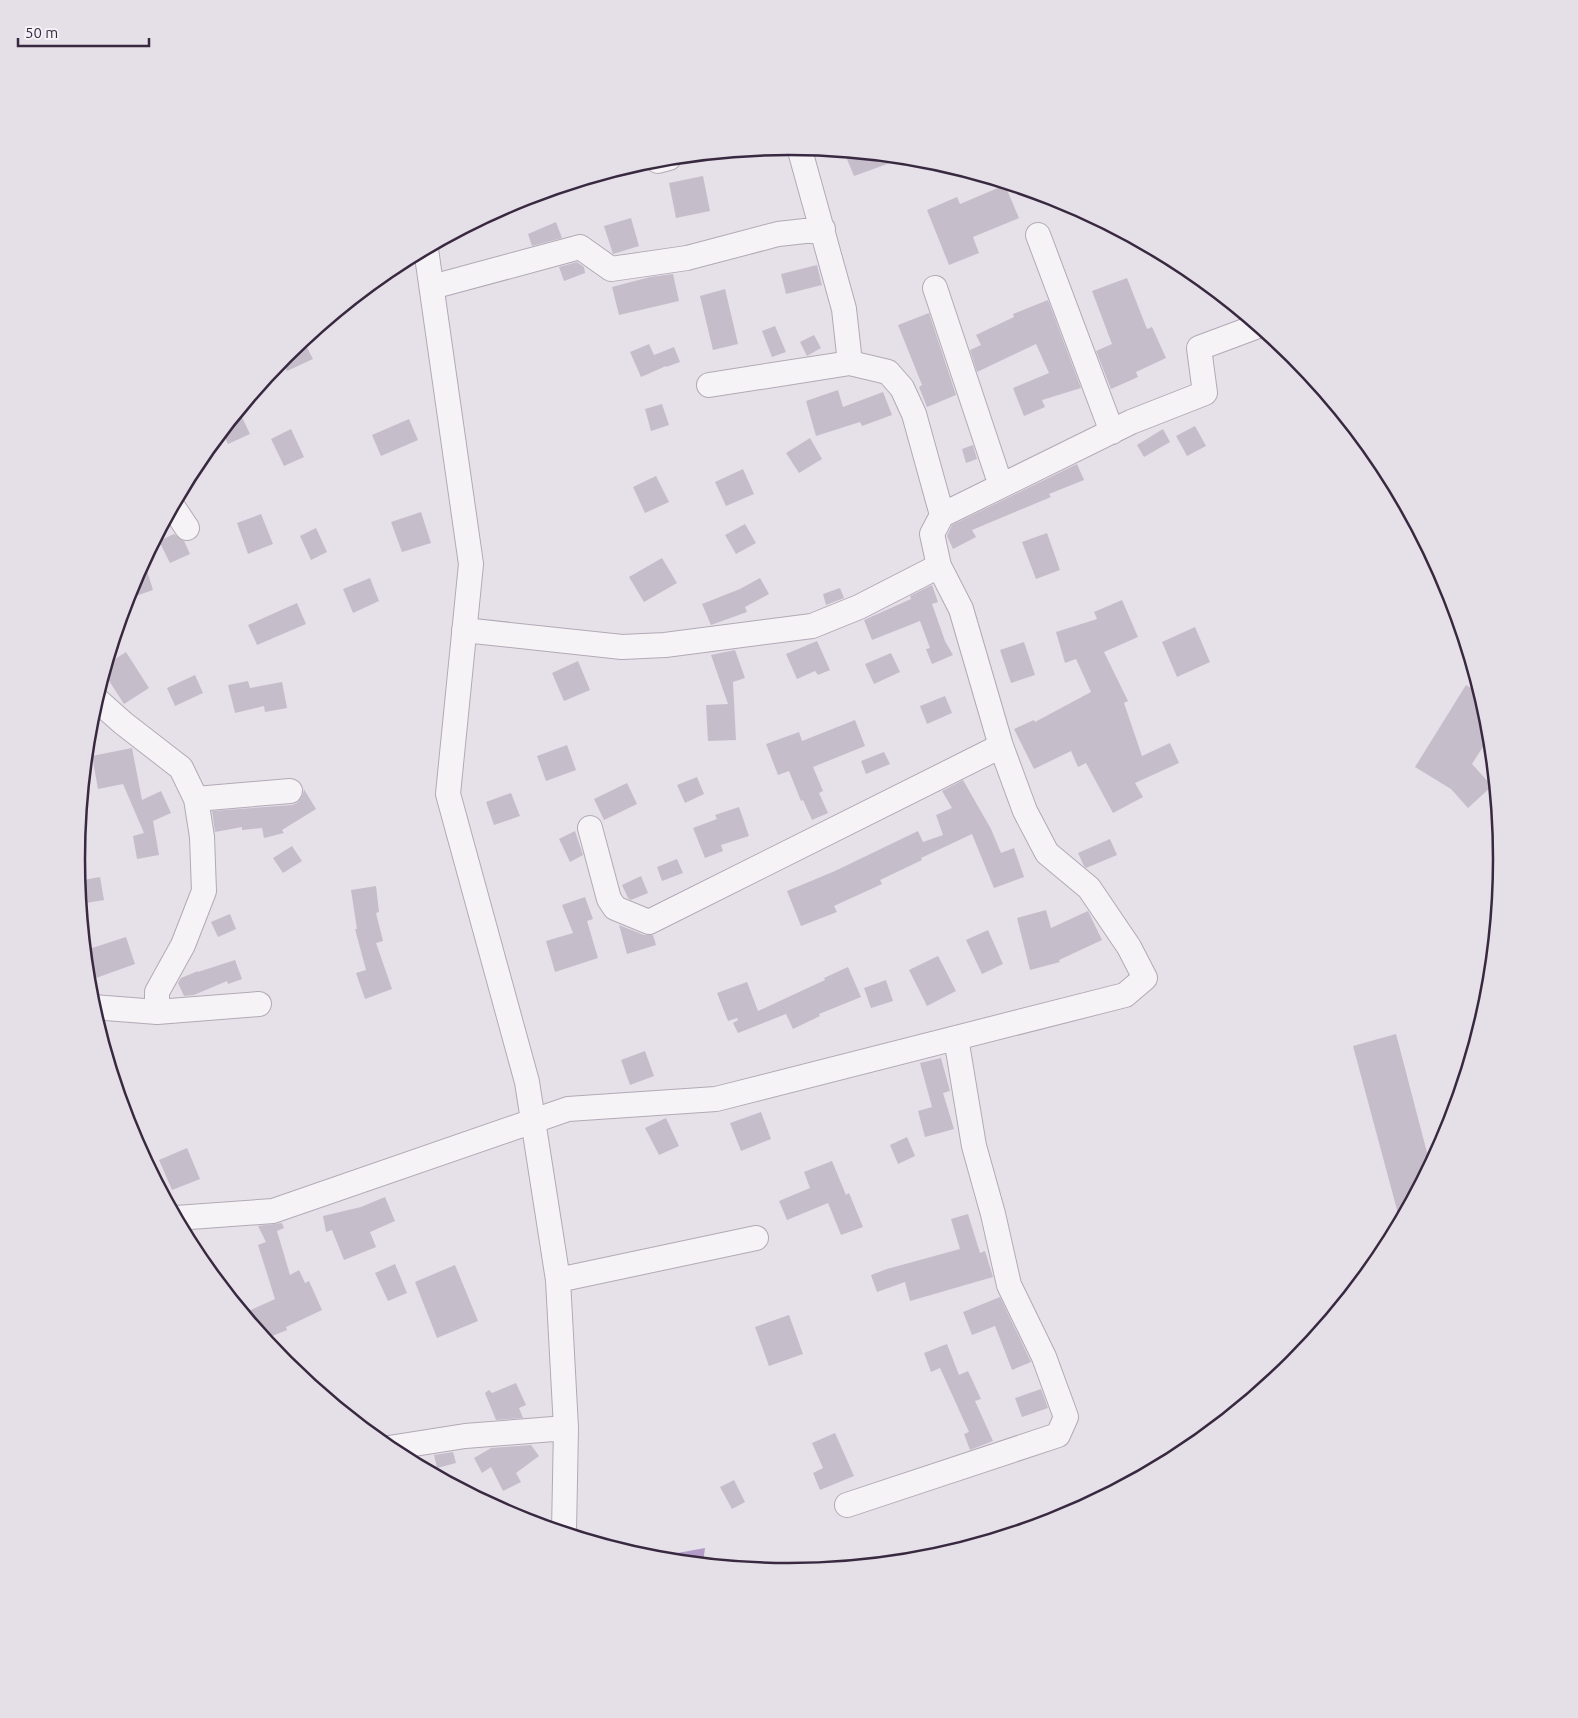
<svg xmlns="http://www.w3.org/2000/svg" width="1578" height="1718" font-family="Ubuntu,sans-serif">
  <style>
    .water { fill: #b39cc8 }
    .building { fill: #c6bdcb }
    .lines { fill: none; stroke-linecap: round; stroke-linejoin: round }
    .minor-casing { stroke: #b2a9b6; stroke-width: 26 }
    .minor { stroke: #f6f3f7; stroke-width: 24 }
    .rim { fill: none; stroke: #382940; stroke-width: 2.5 }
  </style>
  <rect width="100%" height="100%" fill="#e6e0e9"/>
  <path class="water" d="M705 1548 703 1563 650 1558Z"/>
  <path class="building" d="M844 152 855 153 904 158 854 176Z
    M703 176 710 211 676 218 669 183Z
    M1005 185 1019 218 973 237 979 253 949 265 927 210 957 197 960 204Z
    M631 218 639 246 613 254 604 226Z
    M556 222 562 238 532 246 528 234Z
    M577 262 584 267 585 273 564 281 559 267Z
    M817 265 822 285 786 294 781 274Z
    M673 274 679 301 619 315 612 287 650 277Z
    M1127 278 1147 329 1152 327 1166 358 1136 372 1138 377 1111 389 1096 351 1112 344 1092 291Z
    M725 289 738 344 713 350 700 296Z
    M1048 300 1081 388 1042 400 1045 407 1024 416 1013 388 1049 373 1036 344 977 372 970 350 981 345 976 335 1014 317 1013 314Z
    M929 313 956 395 927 407 919 387 922 385 898 325Z
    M775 326 786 352 772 357 762 331Z
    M814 335 821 348 807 356 800 342Z
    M303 340 313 359 287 371 281 360Z
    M649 344 654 355 674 347 680 362 666 367V366L641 377 630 352Z
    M838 390 843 407 883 392 892 415 862 426 860 422 816 436 806 401Z
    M662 404 669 425 651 431 645 409Z
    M239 411 250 434 228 444 222 432Z
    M409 419 418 440 381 456 372 435Z
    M1195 426 1206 446 1187 456 1176 436Z
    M291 429 304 457 284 466 271 439Z
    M1163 429 1170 442 1144 457 1137 445Z
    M810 438 822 459 799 473 786 453Z
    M973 445 977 459 966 463 962 449Z
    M1077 464 1084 480 1049 494 1051 497 972 530 976 537 953 549 947 536 952 525Z
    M743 469 754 494 726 506 715 482Z
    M656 476 669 502 645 513 633 487Z
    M421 512 431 543 402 552 391 522Z
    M261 514 273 544 248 554 237 523Z
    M745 524 756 543 736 554 725 535Z
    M316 528 327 552 311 560 300 536Z
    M1047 533 1060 570 1036 579 1022 542Z
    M174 534 184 541 190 554 170 563 159 541Z
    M662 558 677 583 644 602 629 577Z
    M144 561 153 590 127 599 131 586Z
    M370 578 379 601 353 613 343 589Z
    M760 578 769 594 745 607 747 612 711 625 702 604 740 589Z
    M932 585 938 602 932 604 945 641 953 655 932 664 926 649 930 648 920 621 872 640 864 620 911 599 910 596Z
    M840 588 844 598 826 605 823 594Z
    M1122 600 1138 637 1104 652 1128 701 1124 703 1142 756 1170 743 1179 763 1135 783 1143 797 1113 813 1086 763 1078 767 1071 751 1034 769 1014 729 1034 720 1035 722 1091 692 1076 659 1065 663 1056 632 1097 619 1094 612Z
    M297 603 306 624 257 645 248 625Z
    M1195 627 1210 662 1177 677 1162 642Z
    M817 641 830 670 818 675 815 671 797 679 786 654Z
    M1024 642 1035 675 1011 683 1000 650Z
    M735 650 745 678 733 682 736 740 708 741 706 705 728 704 711 655Z
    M126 652 149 688 124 704 104 673 107 664Z
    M891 653 900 672 874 684 865 664Z
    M578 661 590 690 564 701 552 673Z
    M195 675 203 693 175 706 167 688Z
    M248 681 250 688 282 682 287 708 265 712 264 706 235 713 228 685Z
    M1466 685 1480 694 1488 720 1490 736 1472 764 1492 786 1468 808 1451 789 1415 767Z
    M945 696 952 713 927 724 920 706Z
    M855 720 865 746 813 767 823 791 819 793 828 813 812 820 803 800 801 801 789 771 778 775 766 744 799 732 802 741Z
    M567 745 576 770 546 781 537 756Z
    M132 748 142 800 161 791 171 813 153 821 159 855 137 859 133 836 144 833 123 784 98 789 92 756Z
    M884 752 890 764 866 774 861 761Z
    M697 777 704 794 685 803 677 785Z
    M963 780 991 829 1001 853 1014 848 1024 877 994 888 972 834 921 858 922 860 880 880 882 884 834 906 837 912 801 926 787 891 835 871 918 831 923 842 943 835 936 815 952 808 942 791Z
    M627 783 637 804 604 820 594 799Z
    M302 786 316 809 282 830 284 833 264 838 262 828 242 830V827L215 832 212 811 292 805 297 803 302 797 304 790Z
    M511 793 520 816 494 825 486 802Z
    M739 807 749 836 721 845 723 851 705 858 693 828 717 819 715 815Z
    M575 831 583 855 570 862 559 839Z
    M1110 839 1117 855 1086 868 1084 866 1078 853Z
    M292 846 302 861 283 873 273 858Z
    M677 859 683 873 662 881 657 867Z
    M641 876 648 893 631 900 628 898 622 885Z
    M100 877 104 900 81 904 78 881Z
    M376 886 379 912 376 913 383 941 376 943 392 989 365 999 356 973 366 970 355 929H357L351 890Z
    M585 897 593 919 587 921 598 958 555 972 546 941 573 933 562 905Z
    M1046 910 1051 928 1088 911 1102 940 1059 960 1060 962 1030 970 1017 918Z
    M230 914 236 929 218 937 211 922Z
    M619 925 644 935H653L656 945 627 954Z
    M988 930 1003 964 982 974 966 940Z
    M126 937 135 964 96 978 86 950Z
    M938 956 956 991 927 1006 909 970Z
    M235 960 242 979 228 984 227 981 194 995 184 996 178 983 181 978 198 971V972Z
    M848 967 861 997 819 1014 820 1016 793 1029 786 1014 738 1033 733 1023 738 1020 737 1018 728 1021 717 993 747 982 758 1011 825 980 824 978Z
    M886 980 893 1001 871 1008 864 988Z
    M1396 1034 1430 1164 1400 1221 1353 1046Z
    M645 1051 654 1076 630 1085 621 1060Z
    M941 1058 950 1091 943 1093 954 1129 925 1137 918 1111 932 1107 920 1063Z
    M761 1112 771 1139 741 1151 730 1123Z
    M666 1118 679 1146 659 1155 645 1128Z
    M907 1137 915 1156 898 1164 890 1145Z
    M187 1148 200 1179 172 1190 159 1160Z
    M832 1161 846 1195 849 1193 863 1227 841 1235 828 1203 787 1220 779 1201 810 1188 804 1172Z
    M385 1197 395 1221 370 1232 376 1247 344 1260 332 1230 326 1232 323 1216 361 1207Z
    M968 1214 980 1253 985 1251 993 1277 910 1301 905 1282 877 1292 871 1275 887 1269 960 1249 951 1219Z
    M282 1223 284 1228 277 1231 290 1275 299 1270 305 1283 309 1281 322 1310 286 1327 287 1330 265 1339 244 1313 275 1299 258 1245 266 1242 258 1226Z
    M395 1264 407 1293 388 1301 375 1273Z
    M455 1265 478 1321 437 1338 415 1282Z
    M1000 1297 1031 1362 1012 1370 995 1326 972 1335 963 1312Z
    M789 1315 803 1354 769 1366 755 1327Z
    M947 1344 959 1375 968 1371 981 1399 975 1401 993 1441 970 1450 964 1434 969 1432 940 1368 931 1372 924 1353Z
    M516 1383 526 1405 519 1408 523 1418 496 1420 485 1393 489 1390 492 1393Z
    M1041 1389 1048 1408 1022 1417 1015 1398Z
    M835 1433 854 1476 820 1490 813 1473 823 1468 812 1443Z
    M531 1445 539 1456 516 1473 521 1482 503 1491 491 1467 482 1473 474 1458 491 1448Z
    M453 1452 456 1463 437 1468 434 1455Z
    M734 1480 745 1502 732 1509 720 1487Z"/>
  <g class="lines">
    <defs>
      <path id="minor" d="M799 147 844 309 850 363
        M658 161 669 158
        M1038 235 1112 432
        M426 249 471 564 448 794 527 1082 558 1280 566 1428 564 1532
        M432 287 580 247 611 269 687 258 778 234 823 229
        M935 288 1001 486
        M709 385 850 363 888 372 902 388 914 414 942 515
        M173 507 187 528
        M464 630 622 647 665 645 812 626 859 607 939 566
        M196 799 290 791
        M590 828 609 899 615 908 649 922 1001 746
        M93 1007 157 1012V992L183 945 204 891 202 837 196 799 181 768 123 723 96 699
        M157 1012 259 1004
        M176 1218 273 1211 568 1109 716 1099 1125 995 1145 978 1129 947 1089 888 1047 853 1025 811 1001 746 961 609 939 566 932 534 942 515 1131 422 1205 393 1199 348 1258 326
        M558 1280 756 1238
        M389 1448 465 1436 566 1428
        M847 1505 1058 1435 1066 1417 1044 1357 1009 1285 993 1214 974 1146 956 1038"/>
    </defs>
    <use href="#minor" class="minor-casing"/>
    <use href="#minor" class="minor"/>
  </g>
  <path d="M0 0H1578V1718H0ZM85 859a704 704 0 1 1 1408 0a704 704 0 1 1-1408 0Z" fill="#e5e0e7" fill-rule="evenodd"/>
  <path class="rim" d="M85 859a704 704 0 1 1 1408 0a704 704 0 1 1-1408 0Z"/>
  <path d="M18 38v8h131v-8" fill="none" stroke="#382940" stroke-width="2.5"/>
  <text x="25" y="38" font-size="15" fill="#382940" stroke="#f4f0f6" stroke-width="4" paint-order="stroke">50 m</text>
</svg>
